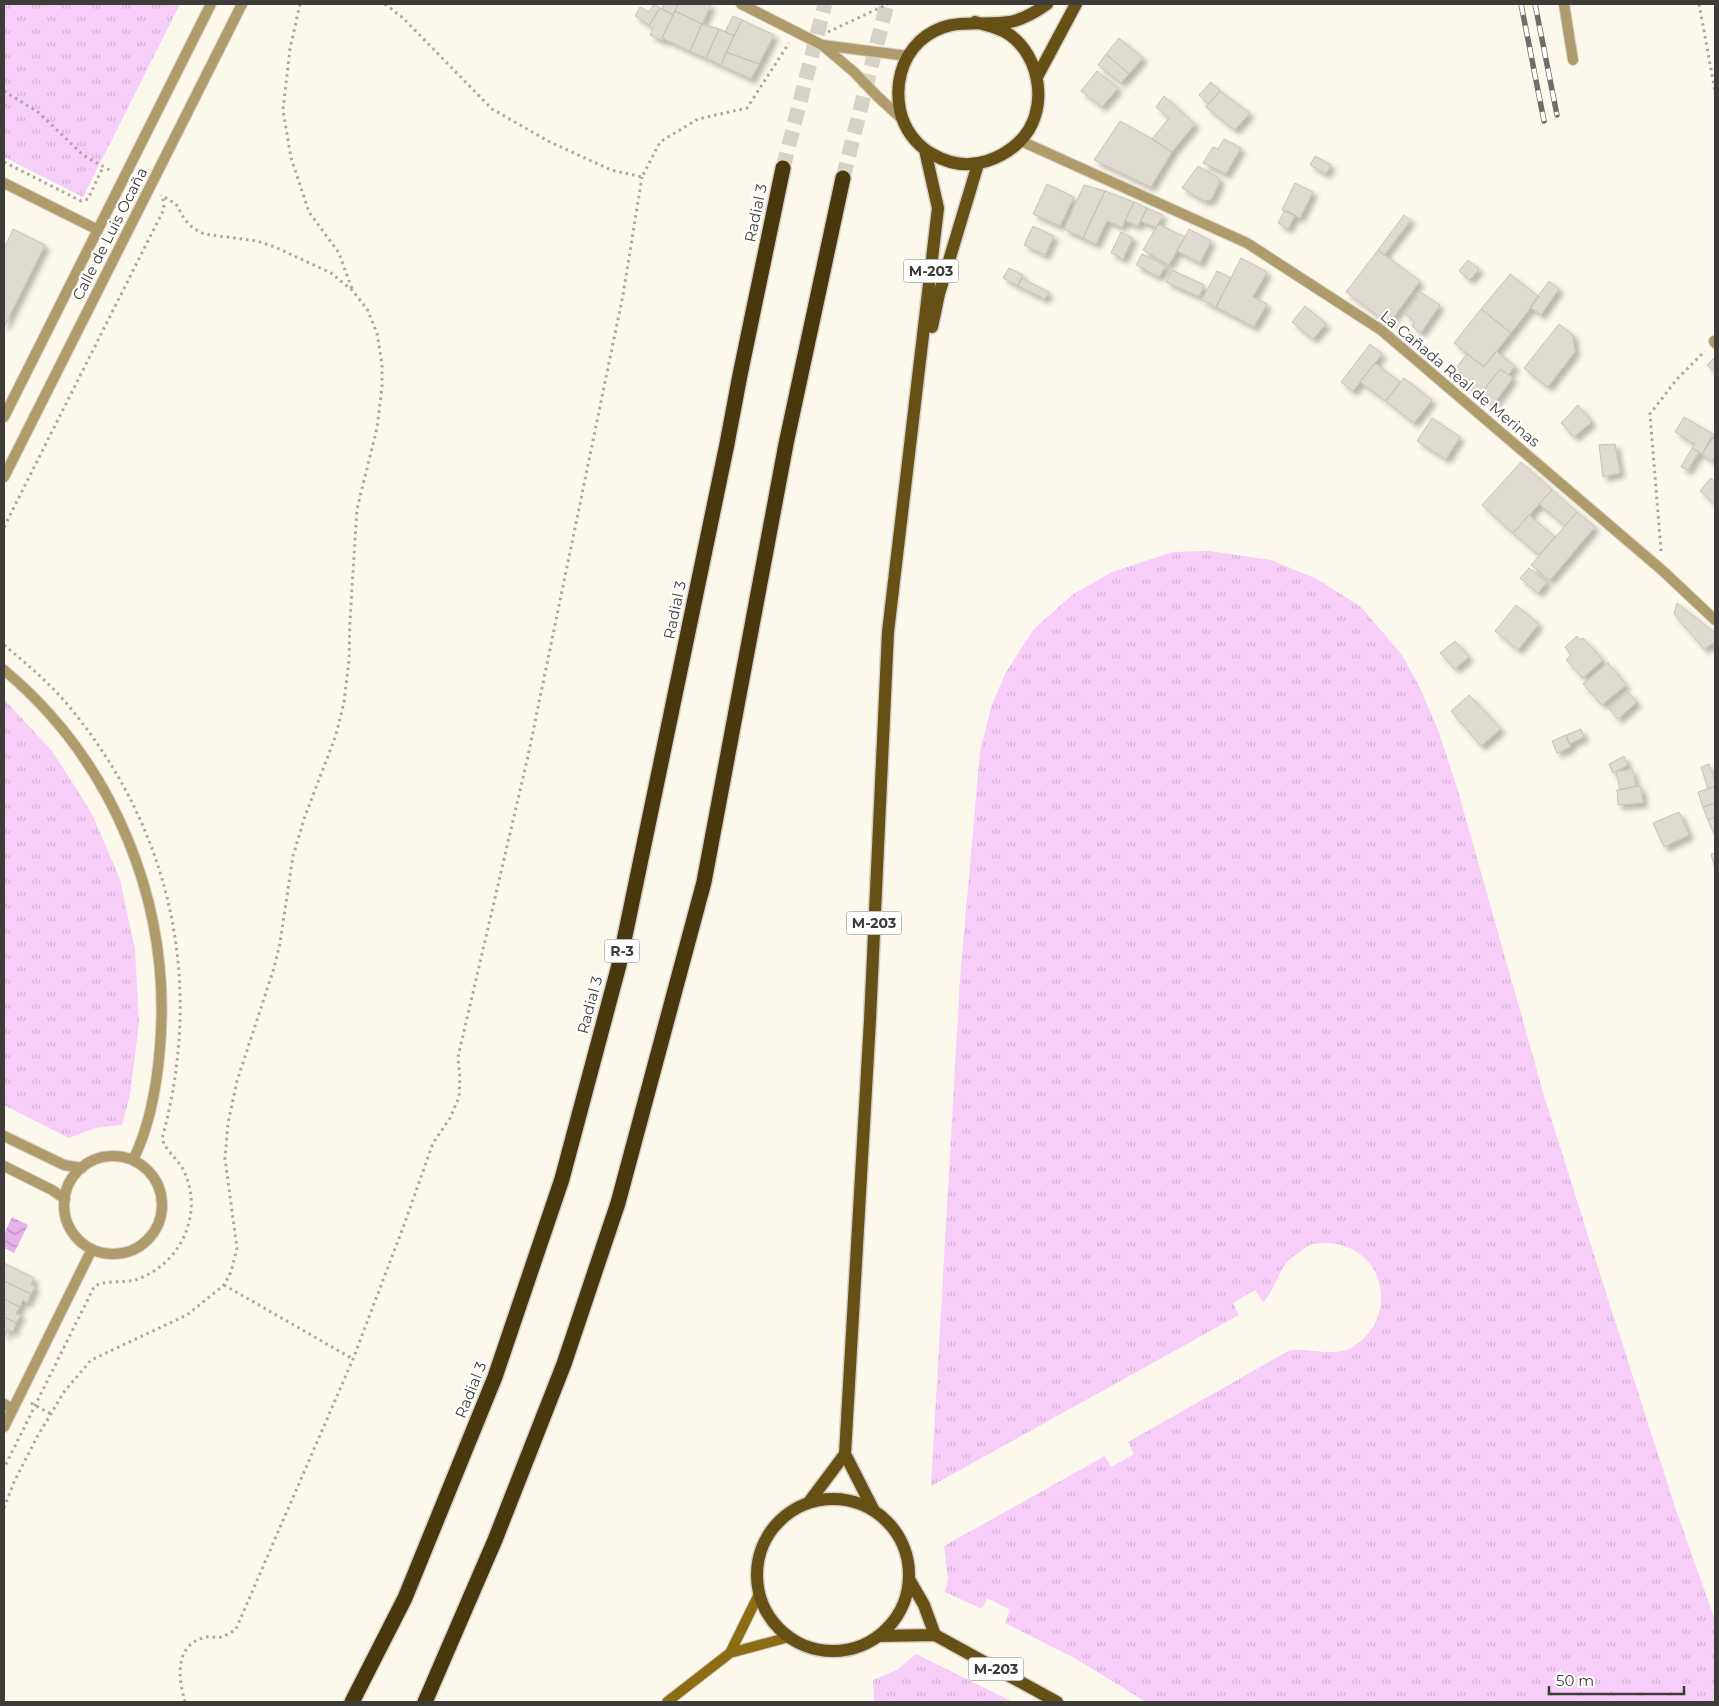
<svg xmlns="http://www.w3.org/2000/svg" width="1719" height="1706" font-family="Montserrat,sans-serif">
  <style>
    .grass { fill: url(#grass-tufts) }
    .water { fill: url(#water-waves) }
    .building { fill: #e0dbd0; stroke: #c7c2b8; filter: url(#shadow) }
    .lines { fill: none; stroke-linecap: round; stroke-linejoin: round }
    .highway-tunnel { stroke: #d7d2c8; stroke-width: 15; stroke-dasharray: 15 8; stroke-linecap: butt }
    .lane-casing { stroke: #d7d2c8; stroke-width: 12 }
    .street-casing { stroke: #d7d2c8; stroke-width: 12 }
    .secondary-casing { stroke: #d7d2c8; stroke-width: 12 }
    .primary-casing { stroke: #d7d2c8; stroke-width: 15 }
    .highway-casing { stroke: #d7d2c8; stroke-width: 18 }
    .path { stroke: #aba79f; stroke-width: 3; stroke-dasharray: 2.5 4; stroke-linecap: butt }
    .lane { stroke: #b09b6a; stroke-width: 10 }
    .street { stroke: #b09b6a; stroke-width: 10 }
    .secondary { stroke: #8d6d14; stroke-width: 10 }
    .primary { stroke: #675016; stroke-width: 12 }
    .highway { stroke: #49380d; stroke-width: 15 }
    .rail-casing { stroke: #716e68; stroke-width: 5.5 }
    .rail { stroke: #fff; stroke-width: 4; stroke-dasharray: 11; stroke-linecap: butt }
    .labels { text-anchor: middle; stroke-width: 4.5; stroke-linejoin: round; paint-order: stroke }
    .shield { fill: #fff; stroke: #787674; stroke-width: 1 }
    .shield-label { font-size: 14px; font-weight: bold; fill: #3e3c38 }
    .street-label { font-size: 15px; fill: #3e3c38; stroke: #fff }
  </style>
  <defs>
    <pattern id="grass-tufts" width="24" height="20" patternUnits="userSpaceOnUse" patternTransform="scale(1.25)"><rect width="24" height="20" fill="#f7cdf9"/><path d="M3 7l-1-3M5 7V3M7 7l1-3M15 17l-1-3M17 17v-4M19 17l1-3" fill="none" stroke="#d5b1d6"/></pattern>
    <pattern id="water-waves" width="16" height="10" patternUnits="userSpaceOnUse" patternTransform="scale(1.25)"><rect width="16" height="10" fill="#e7b1e9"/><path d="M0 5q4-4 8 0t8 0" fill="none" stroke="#bd91be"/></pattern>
    <filter id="shadow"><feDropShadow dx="4.5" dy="4.5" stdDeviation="2.5" flood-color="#0004"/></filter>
  </defs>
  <rect width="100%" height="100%" fill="#fdf8ec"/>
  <path class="grass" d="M4 4H180L83 197 4 157Z
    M1209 551 1271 560 1317 579 1361 607 1402 655 1420 688 1438 730 1458 791 1545 1099 1607 1296 1676 1510 1715 1620V1702H1146L1078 1660 1005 1623 1010 1610 987 1598 982 1609 945 1592 948 1579 944 1546 1105 1456 1111 1467 1134 1454 1128 1442 1290 1350C1310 1348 1332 1357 1351 1348 1396 1323 1390 1255 1337 1244 1329 1243 1318 1242 1310 1245 1307 1246 1303 1249 1301 1251 1293 1256 1286 1262 1282 1269 1275 1281 1273 1293 1263 1302L1255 1290 1233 1303 1239 1315 931 1486 960 979 980 751 992 704 1006 672 1034 629 1072 595 1112 572 1173 552Z
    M4 699 52 751 72 782 91 812 120 879 135 950 139 1023 130 1095 122 1125 95 1128 69 1138 4 1105Z
    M916 1654 1013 1702H874L873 1680 897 1670Z"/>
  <path class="water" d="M12 1217 28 1225 14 1253 4 1248V1234Z"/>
  <path class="building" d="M654 4 660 8 649 25 635 16 640 7 649 12Z
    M664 4H678L673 15 662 9Z
    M678 4H709L711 5 702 24 675 11Z
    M660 8 673 15 662 38 664 39 663 41 650 35 653 29 649 26Z
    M675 11 702 24 690 51 662 38Z
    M733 16 742 20 734 36 725 32Z
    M742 20 774 35 759 64 726 52Z
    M702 24 719 29 706 58 690 51Z
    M719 29 734 36 721 65 706 58Z
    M1119 38 1143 58 1129 74 1106 54Z
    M726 52 759 64 751 79 721 65Z
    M1106 54 1129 74 1121 83 1098 65Z
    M1097 71 1118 88 1102 107 1081 91Z
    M1211 82 1220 91 1208 104 1199 95Z
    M1220 91 1250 113 1235 130 1206 107Z
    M1164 96 1195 124 1172 152 1152 139 1169 118 1156 107Z
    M1120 121 1152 139 1172 152 1151 187 1094 160Z
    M1224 139 1241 148 1226 174 1203 163 1213 147 1218 149Z
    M1315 156 1331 165 1326 174 1310 165Z
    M1198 166 1219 178V184L1211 200 1204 201 1182 188Z
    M1295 183 1313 192 1300 218 1282 210Z
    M1047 184 1074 197 1060 226 1033 214Z
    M1084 185 1105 191 1083 238 1064 229Z
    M1105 191 1134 202 1122 227 1107 221 1096 244 1083 238Z
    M1134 202 1147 208 1138 226 1125 221Z
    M1147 208 1163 215 1156 228 1141 221Z
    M1285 210 1295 215 1288 229 1278 223Z
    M1404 215 1411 220 1384 255 1378 250Z
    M1158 224 1185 237 1169 265 1143 250Z
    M1033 226 1054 236 1045 255 1024 245Z
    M13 229 45 245 4 327V244L6 245Z
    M1189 229 1211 241 1200 263 1177 251Z
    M1121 232 1133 238 1123 259 1111 253Z
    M1378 250 1420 281 1389 324 1346 292Z
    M1142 254 1166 266 1159 277 1136 265Z
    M1241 258 1267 272 1253 297 1267 304 1254 327 1216 307Z
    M1468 260 1479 269 1470 280 1459 271Z
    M1009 268 1023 275 1018 286 1003 278Z
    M1172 270 1204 285 1199 297 1166 282Z
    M1217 271 1231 278 1216 307 1202 300Z
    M1510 274 1539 297 1511 333 1481 309Z
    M1021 278 1049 292 1045 299 1018 286Z
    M1549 281 1559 289 1541 315 1530 307Z
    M1420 292 1440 305 1421 333 1412 326 1415 322 1405 314Z
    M1305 306 1326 324 1313 339 1292 322Z
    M1481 309 1511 333 1484 367 1454 343Z
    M1559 324 1573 335 1575 352 1548 387 1524 368Z
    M1370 344 1382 354 1353 391 1341 382Z
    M1496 351 1515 366 1508 375 1500 369 1480 395 1452 373 1467 354 1484 367Z
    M1715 357V372L1707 365Z
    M1375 363 1400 382 1386 401 1360 382Z
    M1500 369 1513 378 1493 405 1480 395Z
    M1404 378 1432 400 1414 423 1386 401Z
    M1578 405 1592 422 1574 437 1561 423Z
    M1684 417 1713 434 1702 454 1692 448 1695 444 1675 432Z
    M1432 418 1460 437 1446 459 1417 441Z
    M1714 437 1715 438V456L1712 461 1702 454Z
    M1615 444 1620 473 1603 477 1599 445Z
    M1692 448 1699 452 1688 470 1681 467Z
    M1521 462 1552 490 1513 533 1482 505Z
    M1711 478 1715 482V501L1714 503 1700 491Z
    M1552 490 1577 512 1565 526 1539 504Z
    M1577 512 1595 527 1550 580 1531 565Z
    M1529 515 1555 537 1539 555 1513 533Z
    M1529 568 1547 582 1538 593 1520 578Z
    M1677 603 1715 633V642L1704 649 1674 614Z
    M1516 605 1539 624 1518 650 1495 631Z
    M1577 636 1580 640 1583 638 1603 660 1583 678 1566 660 1571 655 1565 647Z
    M1455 641 1469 657 1455 669 1440 653Z
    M1608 663 1626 685 1602 705 1583 684Z
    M1628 692 1637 702 1618 719 1609 709Z
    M1469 695 1501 729 1481 746 1451 711Z
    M1581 729 1584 737 1569 744 1566 735Z
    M1566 735 1571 747 1557 753 1552 741Z
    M1624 756 1628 765 1613 773 1609 764Z
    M1709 764 1715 781V786L1708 789 1701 767Z
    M1632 769 1636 786 1620 790 1616 772Z
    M1636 786 1641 787 1643 803 1618 805 1617 790Z
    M1715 786V803L1703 807 1698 792Z
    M1715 803V817L1708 820 1703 807Z
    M1679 812 1689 835 1664 847 1653 823Z
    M1715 817V836L1708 820Z
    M1715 853V869L1711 854Z
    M4 1263 34 1278 31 1284 35 1287 31 1294 4 1281Z
    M4 1281 31 1294 27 1303 23 1300 20 1307 4 1299Z
    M4 1299 20 1307 16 1314 21 1315 16 1323 4 1317Z
    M4 1317 16 1323 13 1332 8 1329 5 1336 4 1335Z"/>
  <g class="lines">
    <path class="highway-tunnel" d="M783 168 825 4
      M843 178 887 4"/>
    <defs>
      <path id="lane" d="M1564 4 1573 60
        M1714 341 1715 343"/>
      <path id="street" d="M741 4 822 45 854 72 878 97 901 118
        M822 45 908 56
        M1021 141 1247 243 1381 330 1663 571 1715 620
        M4 183 98 230
        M4 417 211 4
        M4 477 242 4
        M4 670C114 762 172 904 160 1047 157 1085 150 1126 133 1160
        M4 1136 64 1165 82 1168
        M64 1205a49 49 0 1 1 98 0a49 49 0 1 1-98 0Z
        M4 1166 52 1190 65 1199
        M4 1404 13 1409
        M4 1427 92 1249"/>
      <path id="secondary" d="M730 1653 759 1594
        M667 1702 730 1653 789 1637"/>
      <path id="primary" d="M975 22C986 25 997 27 1007 33 1042 55 1050 113 1019 142 1010 151 999 157 987 161 968 167 949 164 932 154 916 145 904 129 900 110 895 85 901 59 920 41 949 15 977 27 1010 22 1024 19 1036 12 1047 4
        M1037 77 1076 4
        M932 327 939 294 978 164
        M757 1575a76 76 0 1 1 152 0a76 76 0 1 1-152 0Z
        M809 1502 845 1454
        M873 1509 845 1454 870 1020 888 632 938 208 925 150
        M909 1579 924 1605 935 1635
        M935 1635 1057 1702
        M878 1636 935 1635"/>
      <path id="highway" d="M352 1702 405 1598 495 1377 562 1179 619 965 727 444 740 375 783 168
        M425 1702 495 1540 564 1364 618 1203 704 882 786 444 843 178"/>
    </defs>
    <use href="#lane" class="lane-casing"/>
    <use href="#street" class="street-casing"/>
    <use href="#secondary" class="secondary-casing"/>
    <use href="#primary" class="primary-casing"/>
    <use href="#highway" class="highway-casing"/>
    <path class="path" d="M300 4 290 49 283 110 291 158 309 212 339 253 352 289
      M385 4 403 18 492 109 550 142 611 170 642 177 660 142 698 119 747 108 789 43
      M1699 4 1715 91
      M828 32 888 4
      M4 91 38 112 83 155 113 172
      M4 162 81 201 88 199 103 167
      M4 527 164 209 163 197
      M1661 551 1650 414 1677 379 1705 351
      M4 645C28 665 52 685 72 710 173 834 204 985 162 1139 166 1151 178 1159 184 1171 204 1214 181 1265 135 1280 124 1283 101 1280 94 1287L4 1468
      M224 1285 353 1359
      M31 1403 51 1414
      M4 1508 14 1482 37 1437 64 1392 91 1360 187 1315 224 1285 231 1272 237 1248 225 1159 228 1123 237 1081 274 968 280 943 293 856 305 816 336 735 344 702 349 661 350 620 357 509 377 428 382 387V364L377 333 367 309 352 290 331 273 275 247 257 241 204 234 193 228 185 220 176 204 161 195
      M185 1702C178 1677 174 1645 206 1637 211 1636 217 1638 222 1637 227 1635 232 1632 236 1629L353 1359 404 1225 433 1143 450 1118 459 1097 460 1078 458 1057 528 756 623 295 642 177"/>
    <use href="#lane" class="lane"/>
    <use href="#street" class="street"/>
    <use href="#secondary" class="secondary"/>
    <use href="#primary" class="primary"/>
    <use href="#highway" class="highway"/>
    <defs>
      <path id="rail" d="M1521 4 1544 121
        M1535 4 1557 115"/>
    </defs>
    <use href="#rail" class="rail-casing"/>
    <use href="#rail" class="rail"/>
  </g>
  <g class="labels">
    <g class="shield">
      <rect x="903.5" y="259.5" width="55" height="23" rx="4"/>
      <rect x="846.5" y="911.5" width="55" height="23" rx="4"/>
      <rect x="604.5" y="939.5" width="35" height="23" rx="4"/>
      <rect x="968.5" y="1657.5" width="55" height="23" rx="4"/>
    </g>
    <g class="shield-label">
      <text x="931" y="276">M-203</text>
      <text x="874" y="928">M-203</text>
      <text x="622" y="956">R-3</text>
      <text x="996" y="1674">M-203</text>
    </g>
    <g class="street-label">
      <text transform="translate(756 213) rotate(-78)" y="5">Radial 3</text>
      <text transform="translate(110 234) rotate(-63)" y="5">Calle de Luis Ocaña</text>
      <text transform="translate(1460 379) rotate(40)" y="5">La Cañada Real de Merinas</text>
      <text transform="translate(675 610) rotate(-78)" y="5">Radial 3</text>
      <text transform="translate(590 1005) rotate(-75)" y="5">Radial 3</text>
      <text transform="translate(471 1390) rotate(-68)" y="5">Radial 3</text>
    </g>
  </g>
  <rect width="1719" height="1706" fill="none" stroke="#3e3c38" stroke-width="10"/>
  <path d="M1549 1686v8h135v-8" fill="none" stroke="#3e3c38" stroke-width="2.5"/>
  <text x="1556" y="1686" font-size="15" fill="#3e3c38" stroke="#ffffff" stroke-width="4" paint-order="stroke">50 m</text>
</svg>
